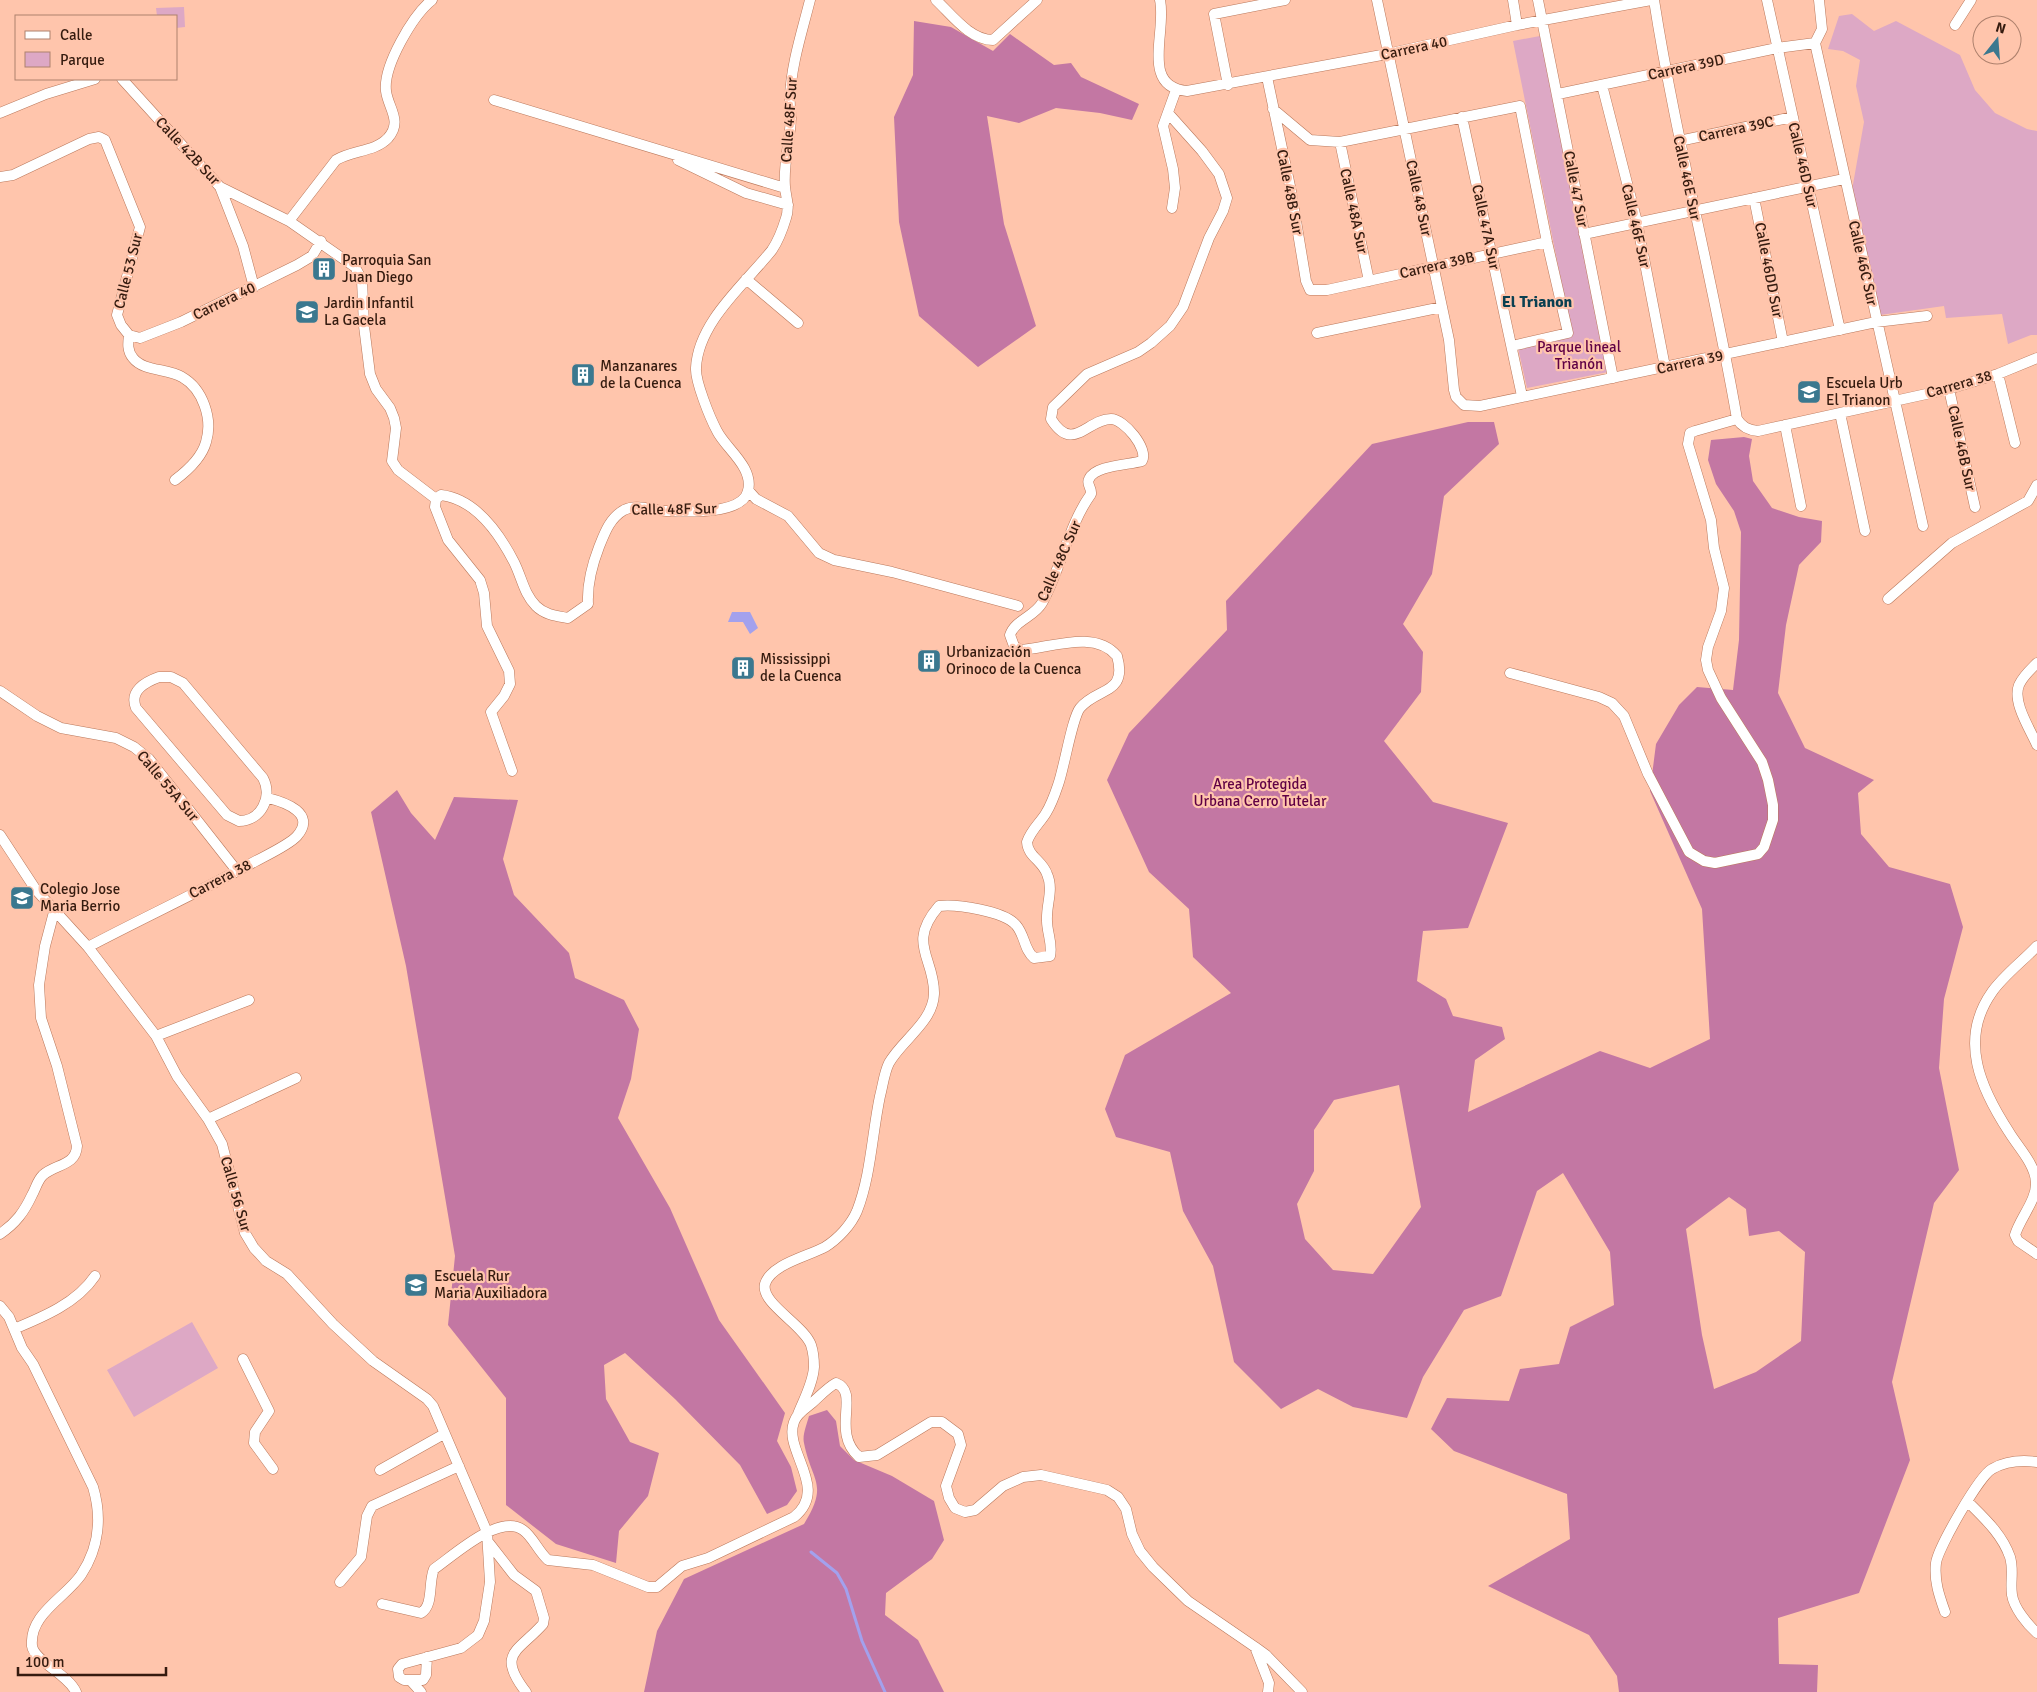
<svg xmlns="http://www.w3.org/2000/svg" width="2037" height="1692" font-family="Signika,sans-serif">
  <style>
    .green { fill: #dda8c5 }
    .forest { fill: #c377a3; fill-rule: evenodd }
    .water { fill: #a3a1ed }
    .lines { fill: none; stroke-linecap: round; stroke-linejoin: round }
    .stream { stroke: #a3a1ed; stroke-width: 3 }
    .street-casing { stroke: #ba785b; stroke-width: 11 }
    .street { stroke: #fff; stroke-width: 10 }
    .labels { text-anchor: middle; stroke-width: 4.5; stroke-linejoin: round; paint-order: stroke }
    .street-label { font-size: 15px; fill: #351b0f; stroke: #ffc5ac }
    .poi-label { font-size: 15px; fill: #351b0f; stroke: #ffc5ac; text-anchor: start }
    .park-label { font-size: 15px; fill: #600045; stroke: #ffc5ac }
    .neighbourhood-label { font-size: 16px; font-weight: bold; fill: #0b4051; stroke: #ffc5ac }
  </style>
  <rect width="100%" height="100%" fill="#ffc5ac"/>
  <path class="green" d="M184 7 185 27 176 28V16H157L156 8Z
    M1852 14 1874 31 1896 21 1960 55 1975 90 1995 113 2027 129 2037 131V335H2031L2008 344 2002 314 1946 318 1944 306 1880 315 1852 190 1864 122 1856 86 1860 60 1843 51 1828 49 1839 16Z
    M1540 36 1608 372 1527 388 1518 348 1572 335 1513 41Z
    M192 1322 218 1368 134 1417 107 1370Z"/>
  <path class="forest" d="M914 21 951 27 993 51 1010 34 1054 65 1071 63 1081 77 1139 104 1132 120 1100 113 1056 108 1019 123 987 116 1004 224 1036 326 978 367 919 316 899 222 894 117 913 75Z
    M1468 422H1494L1499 444 1444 496 1432 574 1403 624 1423 652 1421 692 1384 741 1433 802 1508 823 1468 928 1423 931 1417 981 1446 999 1453 1016 1502 1027 1505 1039 1475 1060 1468 1112 1600 1051 1650 1068 1710 1039 1702 909 1650 791 1656 744 1679 705 1697 687 1733 690 1739 640 1741 532 1734 511 1716 484 1708 460 1711 440 1744 437 1752 439 1749 456 1753 481 1772 508 1799 517 1822 521 1821 542 1799 565 1786 625 1778 693 1805 748 1874 780 1858 793 1861 834 1889 867 1950 884 1963 927 1944 999 1939 1068 1959 1170 1934 1203 1892 1382 1910 1460 1859 1593 1778 1618 1779 1664 1818 1665 1817 1692H1619L1617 1676 1589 1635 1488 1586 1570 1539 1567 1494 1454 1451 1431 1429 1447 1398 1509 1401 1520 1369 1559 1364 1570 1327 1614 1305 1610 1252 1563 1173 1537 1191 1501 1296 1464 1310 1423 1377 1407 1418 1353 1407 1318 1389 1281 1409 1234 1362 1213 1266 1183 1211 1170 1152 1116 1137 1105 1109 1125 1055 1231 993 1193 957 1189 909 1149 872 1107 780 1129 733 1227 630 1226 601 1372 444ZM1399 1085 1421 1207 1373 1274 1333 1270 1305 1239 1297 1204 1314 1171V1130L1334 1100ZM1729 1197 1746 1209 1749 1236 1779 1231 1805 1252 1801 1341 1756 1372 1714 1389 1702 1335 1686 1229Z
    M397 790 411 813 435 840 454 797 518 800 503 859 514 895 569 953 575 978 624 1000 639 1029 631 1079 618 1118 670 1208 719 1320 785 1413 777 1441 791 1467 797 1491 787 1505 767 1514 740 1465 675 1399 625 1353 604 1365 606 1399 630 1442 659 1453 648 1496 619 1531 616 1563 556 1544 506 1505V1398L448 1325 455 1256 406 966 371 812Z
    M827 1410 836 1421 840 1446 854 1460 892 1476 934 1501 944 1540 932 1559 886 1593 885 1615 918 1640 944 1692H644L657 1631 684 1579 804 1524C829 1483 812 1483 804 1443 802 1435 807 1424 809 1416Z"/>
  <path class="water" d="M732 612H750L758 628 750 634 743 622H728Z"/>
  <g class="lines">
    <path class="stream" d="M811 1552 837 1573 846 1589 862 1641 885 1692"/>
    <defs>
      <path id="street" d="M936 0C952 15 970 40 993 40L1037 0
        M1160 0C1167 31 1140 87 1187 91L1387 54 1517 25 1651 0
        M1377 0 1449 340 1454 390 1456 397 1464 405 1480 406 1876 322 1927 316
        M1513 0 1517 25
        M1538 0 1613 378
        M1654 0C1676 141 1713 279 1737 419 1742 427 1748 430 1758 431L1949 389 1998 374 2037 358
        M1767 0 1840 330
        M1819 0 1822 29 1815 43 1923 526
        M1955 25 1971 0
        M1267 77 1291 191 1306 281 1310 290H1327L1547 242
        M122 79 220 187 289 221 355 267 362 280 364 326 370 374 376 389 390 408 394 418 396 428 392 461 398 470 436 499
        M1228 85 1214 14 1285 0
        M1602 85 1637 222 1665 367
        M1558 94 1777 48 1815 43
        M494 100 785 188
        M1273 109 1310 140 1340 142 1520 106 1547 242 1568 333 1512 346
        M0 113 46 94 95 79
        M1462 117 1522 396
        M1679 141 1793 117
        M1340 142 1369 281
        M678 160 746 193 788 205
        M0 177 13 175 89 139 99 137 105 140 140 227 117 315 121 325 129 335 140 338 181 322 297 265 312 256 321 241
        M220 187 243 246 254 287
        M1754 198 1783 342
        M1172 208 1175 188 1173 169 1163 126 1176 90
        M289 221 336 160C352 150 375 152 388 138 403 121 388 108 386 91 383 66 413 15 432 0
        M1584 234 1844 179
        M746 279 798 323
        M1317 333 1442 307
        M129 335C128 343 127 351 133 358 144 372 168 368 182 377 203 389 213 419 206 442 202 457 187 471 175 480
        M1998 374 2015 443
        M1949 389 1975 507
        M1840 413 1865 531
        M1785 425 1801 506
        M748 490 756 499 788 516 819 553 834 560 892 572 1018 606
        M1888 599 1952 543 2028 501 2037 485
        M2037 663C2031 669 2023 676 2019 685 2012 702 2030 729 2037 745
        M1510 673 1599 697 1612 703 1624 716 1648 774 1689 852 1704 861 1715 863 1758 854 1764 847 1773 820V805L1768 780 1762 762 1721 698 1708 670 1706 660 1708 647 1721 611 1724 588 1714 548 1711 520 1688 444 1690 433 1695 431 1737 419
        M159 677H171L183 683 263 778C273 797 261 821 239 821L227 815 136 708C129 691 145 682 159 677Z
        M0 691 37 716 61 728 116 738 134 747 149 759 237 871
        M512 771 491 712 504 696 510 684 509 671 487 626 484 593 480 580 448 540 435 507 436 499 441 495C475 499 499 533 514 562 522 578 524 594 536 606 545 615 557 616 568 618L588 604C587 584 592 565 599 547 605 532 610 518 624 510 637 503 653 511 666 511 686 512 742 515 748 491 754 467 726 449 717 431 710 418 695 381 696 368 698 322 745 284 772 250 778 241 783 228 786 218 790 207 786 198 785 187 783 164 790 141 791 118 791 111 789 105 790 98 791 65 802 32 810 0
        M0 835 36 890 88 947 156 1036 177 1076 208 1119 222 1144 245 1233 254 1248 266 1261 287 1274 333 1324 373 1361 427 1399 433 1406 487 1532 490 1582 484 1621 478 1635 461 1648 402 1664 398 1669 399 1677 404 1680H423L426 1675 427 1657
        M2037 946C2023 961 2004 975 1992 992 1958 1040 1981 1089 2009 1132 2018 1147 2035 1164 2036 1182 2037 1200 2020 1218 2015 1235L2018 1241 2037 1254
        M88 947C143 918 199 892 254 862 265 856 289 845 297 836 317 813 284 802 268 798
        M156 1036 249 1000
        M208 1119 296 1078
        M0 1234C16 1223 24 1212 32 1195 36 1188 37 1181 43 1175 55 1164 76 1166 77 1146L57 1066 41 1018 39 985 45 946 54 912
        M0 1306 9 1317 22 1348 33 1364 93 1487C102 1517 99 1548 81 1575 65 1598 29 1614 32 1646 34 1661 68 1674 76 1692
        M14 1329C43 1317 77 1303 95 1276
        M243 1359 269 1411 255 1432 254 1443 273 1469
        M798 1414C804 1399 813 1383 814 1367 814 1360 813 1351 811 1345 804 1325 760 1303 765 1284 771 1264 809 1256 825 1247 838 1239 851 1225 857 1211 871 1175 872 1134 880 1096 883 1085 884 1073 889 1063 902 1040 933 1022 934 994 935 958 906 944 939 906 957 904 1004 911 1016 925 1025 935 1024 950 1034 958L1050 956C1053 944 1047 933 1047 921 1046 904 1054 890 1047 874 1042 860 1028 857 1027 842 1031 830 1040 823 1046 813 1051 805 1055 794 1058 785 1064 769 1072 718 1080 708 1097 687 1128 695 1117 656 1095 629 1050 648 1021 650L1014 646 1010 635C1015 620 1034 617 1042 603 1061 569 1068 526 1091 494 1092 488 1086 484 1089 479 1095 465 1129 465 1142 461 1149 449 1124 419 1111 419 1087 419 1073 454 1051 419L1053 407 1087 374 1138 352 1151 343 1170 326 1183 307 1209 238 1223 211 1227 198 1219 174 1202 151 1168 113
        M380 1470 444 1434
        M1968 1502C1984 1518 2002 1534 2010 1557 2014 1570 2010 1582 2012 1595 2014 1608 2027 1624 2037 1633
        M489 1543 514 1575 536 1591 544 1618 543 1624C518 1652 496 1653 526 1692
        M340 1582 361 1557 367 1516 372 1506 459 1466
        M382 1604 421 1613C434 1605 428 1583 434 1569 453 1556 499 1513 523 1530 533 1537 538 1551 548 1560L593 1565 648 1587H657L682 1566 708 1558 794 1517C830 1488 783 1451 794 1422 797 1413 805 1409 812 1403 820 1396 827 1388 836 1383 861 1393 830 1431 859 1457L877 1455 931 1422H942L958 1434 961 1445 946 1486 949 1498 955 1508 965 1512 975 1510 1003 1486 1023 1477 1041 1475 1107 1490 1118 1497 1126 1509 1132 1534 1140 1551 1153 1567 1188 1601 1255 1647 1269 1683 1268 1692
        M1945 1612C1939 1595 1934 1581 1936 1563 1938 1548 1979 1476 1992 1469 2006 1461 2022 1460 2037 1462
        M1255 1647 1266 1655 1302 1692
        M411 1681 421 1692"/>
    </defs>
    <use href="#street" class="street-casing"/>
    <use href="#street" class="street"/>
  </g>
  <defs>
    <symbol id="building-square" viewBox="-11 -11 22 22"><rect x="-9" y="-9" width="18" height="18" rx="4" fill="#3b788f" stroke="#ffc5ac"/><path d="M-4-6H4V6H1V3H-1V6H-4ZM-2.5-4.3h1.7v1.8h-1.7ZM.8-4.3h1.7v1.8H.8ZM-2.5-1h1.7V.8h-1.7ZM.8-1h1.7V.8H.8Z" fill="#fff"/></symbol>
    <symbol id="school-square" viewBox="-11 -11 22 22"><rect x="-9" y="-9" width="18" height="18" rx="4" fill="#3b788f" stroke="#ffc5ac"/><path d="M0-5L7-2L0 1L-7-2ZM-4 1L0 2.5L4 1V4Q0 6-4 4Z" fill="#fff"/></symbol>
  </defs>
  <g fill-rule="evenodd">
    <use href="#building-square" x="310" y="255" width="28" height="28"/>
    <use href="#school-square" x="293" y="298" width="28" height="28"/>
    <use href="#building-square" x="569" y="361" width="28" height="28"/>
    <use href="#school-square" x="1795" y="378" width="28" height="28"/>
    <use href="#building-square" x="915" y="647" width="28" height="28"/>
    <use href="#building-square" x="729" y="654" width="28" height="28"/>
    <use href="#school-square" x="8" y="884" width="28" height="28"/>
    <use href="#school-square" x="402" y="1271" width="28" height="28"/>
  </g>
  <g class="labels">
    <g class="street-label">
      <text transform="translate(1414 48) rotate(-12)" y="5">Carrera 40</text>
      <text transform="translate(1686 67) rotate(-12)" y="5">Carrera 39D</text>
      <text transform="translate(789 120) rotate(-86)" y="5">Calle 48F Sur</text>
      <text transform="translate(1736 129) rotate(-12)" y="5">Carrera 39C</text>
      <text transform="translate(188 151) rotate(47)" y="5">Calle 42B Sur</text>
      <text transform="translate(1803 165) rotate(77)" y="5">Calle 46D Sur</text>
      <text transform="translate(1687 178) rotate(78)" y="5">Calle 46E Sur</text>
      <text transform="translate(1576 189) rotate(79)" y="5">Calle 47 Sur</text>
      <text transform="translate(1290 192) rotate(79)" y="5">Calle 48B Sur</text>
      <text transform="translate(1419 198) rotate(78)" y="5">Calle 48 Sur</text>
      <text transform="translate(1354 211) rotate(78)" y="5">Calle 48A Sur</text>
      <text transform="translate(1636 226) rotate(77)" y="5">Calle 46F Sur</text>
      <text transform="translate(1486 227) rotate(78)" y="5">Calle 47A Sur</text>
      <text transform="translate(1863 263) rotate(77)" y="5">Calle 46C Sur</text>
      <text transform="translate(1437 265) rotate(-13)" y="5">Carrera 39B</text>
      <text transform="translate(1769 270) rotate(79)" y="5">Calle 46DD Sur</text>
      <text transform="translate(128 271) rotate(-76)" y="5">Calle 53 Sur</text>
      <text transform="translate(224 301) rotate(-26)" y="5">Carrera 40</text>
      <text transform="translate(1690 362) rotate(-12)" y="5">Carrera 39</text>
      <text transform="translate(1959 384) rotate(-16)" y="5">Carrera 38</text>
      <text transform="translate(1962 448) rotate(78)" y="5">Calle 46B Sur</text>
      <text transform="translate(674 509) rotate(-1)" y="5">Calle 48F Sur</text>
      <text transform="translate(1059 561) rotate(-66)" y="5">Calle 48C Sur</text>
      <text transform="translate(168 786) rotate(50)" y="5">Calle 55A Sur</text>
      <text transform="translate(220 879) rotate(-27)" y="5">Carrera 38</text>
      <text transform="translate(236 1194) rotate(74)" y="5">Calle 56 Sur</text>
    </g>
    <g class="poi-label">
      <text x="342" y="265">Parroquia San<tspan x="342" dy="17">Juan Diego</tspan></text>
      <text x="324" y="308">Jardin Infantil<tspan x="324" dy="17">La Gacela</tspan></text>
      <text x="600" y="371">Manzanares<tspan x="600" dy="17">de la Cuenca</tspan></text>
      <text x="1826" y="388">Escuela Urb<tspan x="1826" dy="17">El Trianon</tspan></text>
      <text x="946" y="657">Urbanización<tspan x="946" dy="17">Orinoco de la Cuenca</tspan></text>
      <text x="760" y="664">Mississippi<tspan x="760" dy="17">de la Cuenca</tspan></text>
      <text x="40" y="894">Colegio Jose<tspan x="40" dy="17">Maria Berrio</tspan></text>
      <text x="434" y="1281">Escuela Rur<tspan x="434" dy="17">Maria Auxiliadora</tspan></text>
    </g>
    <g class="park-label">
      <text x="1579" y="352">Parque lineal<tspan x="1579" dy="17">Trianón</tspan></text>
      <text x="1260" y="789">Area Protegida<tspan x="1260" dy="17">Urbana Cerro Tutelar</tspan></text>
    </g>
    <g class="neighbourhood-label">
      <text x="1537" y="307">El Trianon</text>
    </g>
  </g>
  <rect x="15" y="15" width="162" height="65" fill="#ffc5ac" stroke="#ae816d"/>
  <rect x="25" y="31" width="25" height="8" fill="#ffffff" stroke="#ae816d"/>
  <text x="60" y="40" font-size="15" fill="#351b0f">Calle</text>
  <rect x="25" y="52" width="25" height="15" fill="#dda8c5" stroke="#ae816d"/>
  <text x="60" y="65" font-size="15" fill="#351b0f">Parque</text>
  <g transform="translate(1997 40) rotate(17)"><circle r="24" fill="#ffc5ac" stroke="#ae816d"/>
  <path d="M0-4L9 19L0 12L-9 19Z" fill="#3b788f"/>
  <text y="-8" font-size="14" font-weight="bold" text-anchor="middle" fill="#351b0f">N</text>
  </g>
  <path d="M18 1667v8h148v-8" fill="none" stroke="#351b0f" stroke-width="2.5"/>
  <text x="25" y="1667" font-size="15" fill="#351b0f" stroke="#ffc5ac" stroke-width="4" paint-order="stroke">100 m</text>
</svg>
